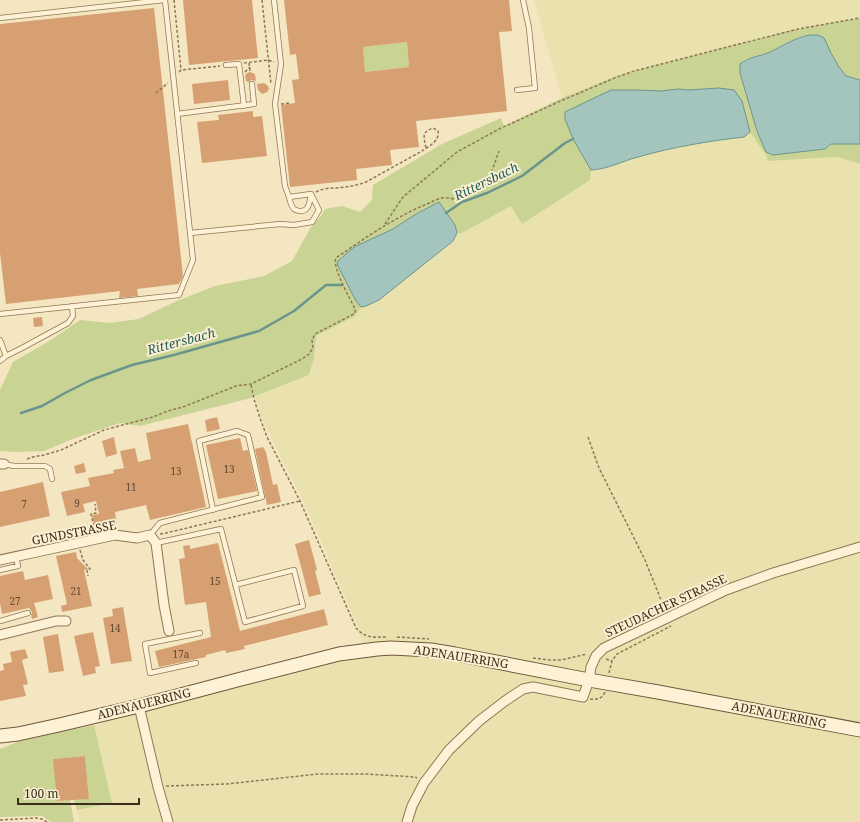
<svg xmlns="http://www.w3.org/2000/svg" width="860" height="822" font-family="'Noto Serif',serif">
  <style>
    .farmland { fill: #eae2ae }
    .green { fill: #c9d394 }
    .water { fill: #a4c5bd; stroke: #6a958c }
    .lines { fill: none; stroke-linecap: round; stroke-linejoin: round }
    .stream { stroke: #6a958c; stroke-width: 2.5 }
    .building { fill: #d6a073; fill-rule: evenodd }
    .lane-casing { stroke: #8f7756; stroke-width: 6 }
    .street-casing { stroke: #8f7756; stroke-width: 11 }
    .secondary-casing { stroke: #715739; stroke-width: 15 }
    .path { stroke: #8f7756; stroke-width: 1.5; stroke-dasharray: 3 2; stroke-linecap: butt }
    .lane { stroke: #fdf2d6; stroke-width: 4.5 }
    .street { stroke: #fdf2d6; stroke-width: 9 }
    .secondary { stroke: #fdf2d6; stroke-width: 13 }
    .labels { text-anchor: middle; stroke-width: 4; stroke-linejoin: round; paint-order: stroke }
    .number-label { font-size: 10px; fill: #634a32 }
    .street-label { font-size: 12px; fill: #3d2d1c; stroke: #f9f0d2 }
    .water-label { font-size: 13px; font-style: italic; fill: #2a5f5d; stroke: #f9f0d2 }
  </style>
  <rect width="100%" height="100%" fill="#f3e6c1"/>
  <path class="farmland" d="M534 0H860V18L792 30 616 76 562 98Z
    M750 132 766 155 768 161 837 157 860 164V822H80L77 810 112 803 94 725 208 695 232 686 331 663 365 656 357 625 303 500 279 454 261 417 255 397 309 375 314 358 316 336 355 316 361 307 366 306 379 300 453 241 457 233H462L511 206 522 224 590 180 591 170 602 169 638 157 689 145 744 137Z"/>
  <path class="green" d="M860 18V80L846 76 839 67 831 53 824 38 818 35H810L802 36 768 53 746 59 740 64V73L757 131 766 152 773 155 825 149 831 144H860V164L837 157 768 161 766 155 750 132 742 101 719 88 688 90 678 89 661 91 637 90H611L573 139 591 170 590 180 522 224 511 206 462 233H457L455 225 439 202 416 214 393 229 339 268 356 301 361 307 355 316 316 336 314 358 309 375 251 398 140 426 120 423 75 438 44 451 16 452 0 451V390L13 362 51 340 80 320 110 323 139 319 177 301 215 286 264 276 292 261 311 227 321 216 325 209 342 206 360 212 372 200 373 185 442 144 501 118 504 126 562 98 616 76 792 30Z
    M407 42 409 67 365 72 363 47Z
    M94 725 112 803 77 810 74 800 89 798 85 756 54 759 57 801 70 800 74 822H51L42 816H37L0 817V749L20 741Z"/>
  <path class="water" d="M810 35H818L824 38 831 53 839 67 846 76 860 80V144H831L825 149 773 155 766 152 757 131 740 73V64C750 56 759 57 770 52 783 46 796 37 810 35Z
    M719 88 734 90 742 101 750 132 744 137C709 141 673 147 638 157 622 161 609 169 591 170L573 139 565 119V112L611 90H637L661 91 678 89 688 90Z
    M439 202 455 225 457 233 453 241 379 300 366 306 361 307 356 301 339 268 337 264 338 261 354 247 393 229 416 214Z"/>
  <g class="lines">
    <path class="stream" d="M446 213 462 202 487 193 522 176 565 143 573 139
      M21 413 42 406 65 393 91 380 132 365 174 355 259 331 294 311 326 285H342"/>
  </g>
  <path class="building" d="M183 0H252L258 58 189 65Z
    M284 0H509L512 31 499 32 507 111 416 121 419 147 390 150 392 165 356 169 357 180 290 187 281 105 295 103 292 80 299 79 296 54 290 55ZM407 42 409 67 365 72 363 47Z
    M154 8 183 276 179 284 137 289 138 296 119 298 120 291 6 304 0 253V24Z
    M250 72 255 74 256 81 251 80 249 82 246 81 245 76 247 73Z
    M228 80 230 100 194 104 192 84Z
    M264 83 268 86 269 89 267 92 262 94 258 90 257 84Z
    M253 111V117L262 116 267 156 202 163 197 122 219 120 218 115Z
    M42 317 43 326 34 327 33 318Z
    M217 417 220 429 207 432 205 420Z
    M188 424 206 507 150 520 146 505 115 512 117 524 95 529 92 515 99 514 96 501 83 504 85 512 67 516 61 492 90 486 88 478 114 473 113 470 124 468 120 451 135 448 138 462 151 459 146 433Z
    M114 437 117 454 106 457 102 441Z
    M240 438 243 451 248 450 257 491 218 499 206 445Z
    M263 447 266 452 273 485 277 484 281 502 267 505 255 449Z
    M84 463 86 472 76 474 74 466Z
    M43 482 50 516 0 527V492Z
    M309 540 317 570 315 571 321 594 309 597 295 544Z
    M218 543 240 631 324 609 328 625 244 646 245 649 226 653 225 650 206 655V657L159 667 155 651 211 637 206 602 185 605 179 559 185 558 183 546 190 545V549Z
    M76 552 77 558 88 569 84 570 92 606 62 612 61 606 67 604 56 556Z
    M23 571 25 580 48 575 53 599 34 603 38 617 32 619 31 615 32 612 29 608 2 614 0 603V576Z
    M123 607 132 661 111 664 103 618 113 616 112 609Z
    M93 632 100 666 95 667 96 673 83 676 74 636Z
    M58 634 64 671 49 673 43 637Z
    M25 649 28 658 22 660 28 684 23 685 26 696 0 701V671L4 670 3 664 12 662 10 652Z
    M85 756 89 799 57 801 53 759Z"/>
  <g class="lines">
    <defs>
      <path id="lane" d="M274 0 281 64 275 104 285 186 289 197
        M0 18 164 0
        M226 65 239 64 244 106
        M517 90 535 88 529 28 523 0
        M177 114 254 104 252 84
        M190 233 280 224 294 225 312 222 319 210 311 194 289 197C290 201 291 206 294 209 295 210 299 211 300 211 309 212 310 201 311 194
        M0 314 179 295 193 260 165 0
        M0 340 6 356
        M0 361 6 356 22 348 68 323 73 316 72 306
        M4 464 14 466H45L50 469 52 479
        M150 535 160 523 262 497 248 435 237 431 199 441 213 510
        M156 543 221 529 245 622 303 606 294 570 235 585
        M0 570 18 566 16 557
        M0 621 28 613
        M196 663 150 673 145 644 200 633"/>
      <path id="street" d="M0 464H4
        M0 560 115 535 137 538 150 535 156 543 164 605 169 631
        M0 635 56 621H66
        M139 706 158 787 168 822
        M407 822 412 806 424 783 449 750 479 721 505 701 523 689 533 687 583 697 589 680 591 667 596 656 604 648 726 590 773 573 860 547"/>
      <path id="secondary" d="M0 736 18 734 59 725 139 706 241 679 339 654 377 649 391 648 431 650 455 654 589 680 658 692 860 730"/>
    </defs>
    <use href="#lane" class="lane-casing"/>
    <use href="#street" class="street-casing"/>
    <use href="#secondary" class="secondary-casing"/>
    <path class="path" d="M174 0 181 70
      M262 0 271 84
      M244 63 268 60 274 62
      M249 63 250 71
      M179 72 181 70 220 66
      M245 72 250 67
      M156 93 168 83
      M281 104 290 103
      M316 192C321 189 329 188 335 188 346 187 356 186 366 182L422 151C429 146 440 141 438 131L433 128C421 132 424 138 426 148
      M385 224 403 197 457 152 501 128 563 100 617 77 634 71 708 52 798 29 860 18
      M251 385 254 399 260 418 267 437 300 501 356 628C366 639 374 637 387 637
      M588 437 599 468 645 560 665 610
      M27 459 33 457 44 455 61 450 104 430 153 417 168 411 183 407 236 386 251 384 302 359 309 354 313 348 312 340 315 334 352 315 355 313V309C350 298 332 268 336 258 365 238 395 217 427 204 432 202 437 199 442 198 456 196 458 207 468 189L473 187H482L488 182 499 151
      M95 531 91 514 96 513 95 504
      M160 534 166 533 300 501
      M80 550 83 560 90 569 87 570 88 576
      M397 637 429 639
      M533 658 550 660H561L587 654
      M606 659 612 661
      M609 673 612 661 617 654 671 626
      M590 699C597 700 602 699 605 692
      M166 786 227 784 318 774H366L415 777 417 778
      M0 820 36 818 42 819 47 822"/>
    <use href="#lane" class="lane"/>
    <use href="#street" class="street"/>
    <use href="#secondary" class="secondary"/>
  </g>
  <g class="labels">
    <g class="number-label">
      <text x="229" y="473">13</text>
      <text x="176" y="475">13</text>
      <text x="131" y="491">11</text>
      <text x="77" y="507">9</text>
      <text x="24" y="508">7</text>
      <text x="215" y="585">15</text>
      <text x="76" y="595">21</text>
      <text x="15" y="605">27</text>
      <text x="115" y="632">14</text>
      <text x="181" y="658">17a</text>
    </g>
    <g class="street-label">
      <text transform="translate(74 533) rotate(-11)" y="4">GUNDSTRASSE</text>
      <text transform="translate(666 606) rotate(-25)" y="4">STEUDACHER STRASSE</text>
      <text transform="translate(461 657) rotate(9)" y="4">ADENAUERRING</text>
      <text transform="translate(144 704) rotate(-14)" y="4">ADENAUERRING</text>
      <text transform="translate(779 715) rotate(11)" y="4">ADENAUERRING</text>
    </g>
    <g class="water-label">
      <text transform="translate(486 181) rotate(-26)" y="5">Rittersbach</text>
      <text transform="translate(181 341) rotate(-15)" y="5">Rittersbach</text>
    </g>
  </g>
  <path d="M18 798v6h121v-6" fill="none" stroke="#3d2d1c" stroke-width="2"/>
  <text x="24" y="798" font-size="12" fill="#3d2d1c" stroke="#f9f0d2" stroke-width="3" paint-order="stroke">100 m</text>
</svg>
